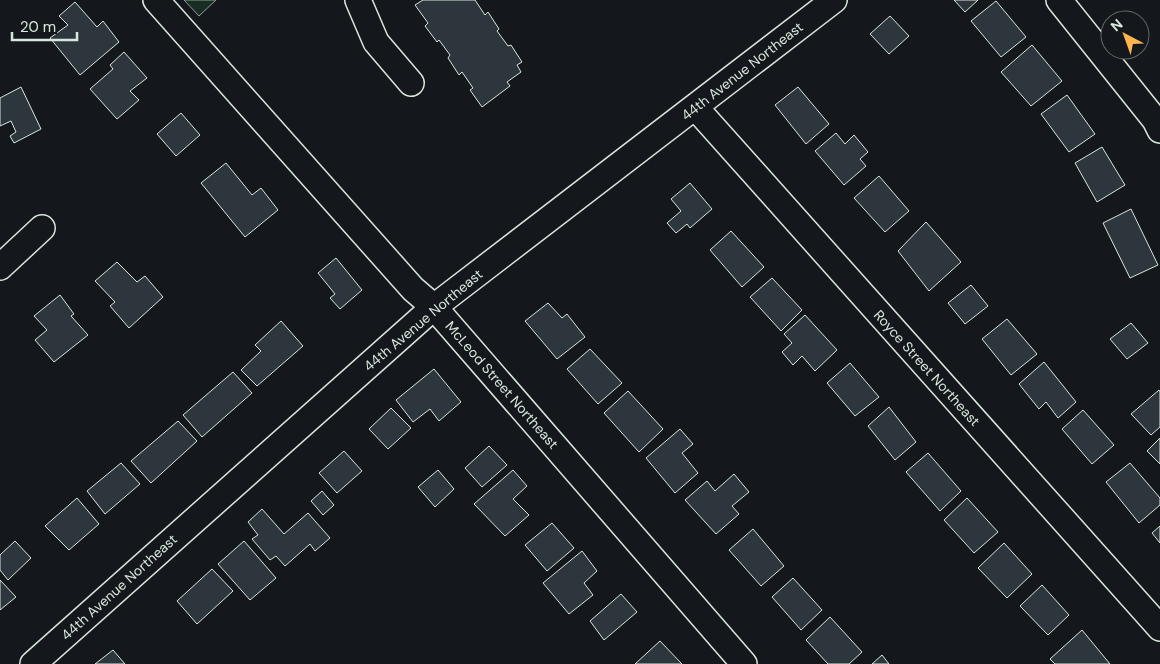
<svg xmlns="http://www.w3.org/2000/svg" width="1160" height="664" font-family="'DM Sans',sans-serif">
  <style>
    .green { fill: #1a2d24; stroke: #939e99 }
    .building { fill: #2c363c; stroke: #d8e6dc }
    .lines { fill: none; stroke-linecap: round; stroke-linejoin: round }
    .minor-casing { stroke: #d8e6dc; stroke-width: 28 }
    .minor { stroke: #14181c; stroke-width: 25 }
    .labels { text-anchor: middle; stroke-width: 4; stroke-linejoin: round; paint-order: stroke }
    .street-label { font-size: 14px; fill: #d8e6dc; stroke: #14181c }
  </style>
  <rect width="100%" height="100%" fill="#14181c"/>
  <path class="green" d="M184 0H216L199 16Z"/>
  <path class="building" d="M423 0H475L485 15 488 12 499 29 497 31 508 46 511 45 522 62 517 65 521 72 507 82 510 86 482 107 470 90 473 88 462 72 459 75 448 58 450 55 439 40 437 42 425 26 428 23 415 5Z
    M954 0H978L965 12Z
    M996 1 1026 37 1001 57 971 21Z
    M75 2 97 27 103 21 119 42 80 75 50 38 68 25 59 16Z
    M890 16 909 36 889 54 870 34Z
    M1032 45 1062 81 1031 106 1001 72Z
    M124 52 147 78 130 91 139 100 117 119 90 89 113 69 110 65Z
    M21 87 41 129 14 143 10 136 16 132 11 121 0 126V98Z
    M798 87 829 124 806 144 775 105Z
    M1067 95 1095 134 1069 152 1041 114Z
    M181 113 200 135 176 156 157 134Z
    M836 133 845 144 854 135 868 152 860 159 866 166 844 185 815 151Z
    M1102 147 1125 185 1097 202 1075 163Z
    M226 163 252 195 261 188 278 210 245 237 201 183Z
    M879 176 909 211 885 232 854 198Z
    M690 183 712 209 690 228 687 224 676 233 667 223 681 211 671 199Z
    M1131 209 1158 265 1130 278 1103 223Z
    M926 222 961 262 929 291 898 251Z
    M731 231 764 267 742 287 710 250Z
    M336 258 362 290 340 309 330 298 335 294 318 273Z
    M117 262 137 282 145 276 163 297 129 328 110 306 115 302 95 281Z
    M772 278 802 310 781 331 750 297Z
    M971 285 988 306 965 324 948 303Z
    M60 295 74 314 71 316 88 335 54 362 35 340 47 330 34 316Z
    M548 303 562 318 567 314 585 337 557 359 525 321Z
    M805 315 837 350 815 371 802 356 793 365 782 352 792 343 784 334Z
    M1007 319 1037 354 1011 375 982 339Z
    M281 321 303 346 257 386 241 370 261 351 255 345Z
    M1131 323 1148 343 1127 359 1110 339Z
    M590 349 622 383 598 404 567 369Z
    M1044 362 1076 402 1058 418 1046 402 1039 409 1019 384Z
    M850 363 879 397 855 416 827 383Z
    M434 369 461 402 439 421 430 409 413 422 396 400Z
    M233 372 252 393 202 437 183 415Z
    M1159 390 1160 392V427L1151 435 1131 414Z
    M628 391 663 429 639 452 604 413Z
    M889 407 916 442 895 460 868 426Z
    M391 408 411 428 388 449 369 429Z
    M1083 410 1114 445 1092 464 1062 429Z
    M178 421 197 441 151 483 131 461Z
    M680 429 693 444 682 453 698 473 675 493 646 458Z
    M1160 438V464L1147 451Z
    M489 446 507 465 482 487 465 468Z
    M344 451 362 471 337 493 319 473Z
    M928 453 961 491 940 511 906 472Z
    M121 463 140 484 105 514 87 491Z
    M1130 463 1160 498V505L1139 523 1106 482Z
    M438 470 454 489 435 507 418 487Z
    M513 470 527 486 513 499 529 515 505 536 474 504Z
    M734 474 749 492 732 506 739 514 716 534 685 500 707 481 715 491Z
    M322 491 334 505 323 515 311 501Z
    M77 498 99 524 69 550 45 526Z
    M967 498 998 532 974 553 944 520Z
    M262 509 284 534 308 513 330 538 315 551 310 544 285 566 276 556 270 560 252 539 258 535 248 522Z
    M552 523 574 548 547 571 525 545Z
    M1160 526V543L1152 533Z
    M753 529 784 566 761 586 729 550Z
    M15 541 31 558 8 580 0 570V555Z
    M244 541 276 578 250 600 218 564Z
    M1004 543 1032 574 1007 598 978 568Z
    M582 551 597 571 584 583 593 595 569 614 543 583Z
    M212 569 233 591 197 624 177 601Z
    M793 578 822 610 801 630 772 597Z
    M0 580 16 597 0 610Z
    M1042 585 1069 615 1048 635 1020 606Z
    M621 594 637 612 604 640 590 621Z
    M830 617 862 652 849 664H828L806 640Z
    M1082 630 1110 664H1055L1050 659Z
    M660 641 682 664H635Z
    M113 650 125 664H95Z
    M882 655 889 664H872Z"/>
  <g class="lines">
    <defs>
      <path id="minor" d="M156 0 413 289 434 307 744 664
        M358 0 376 42 411 83
        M1059 0 1155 120 1160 130
        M695 107 1160 628
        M0 267 42 228
        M33 664 434 307 834 0"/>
    </defs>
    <use href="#minor" class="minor-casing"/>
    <use href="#minor" class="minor"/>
  </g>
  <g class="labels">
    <g class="street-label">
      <text transform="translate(742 71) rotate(-38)" y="5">44th Avenue Northeast</text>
      <text transform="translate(423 320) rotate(-40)" y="5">44th Avenue Northeast</text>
      <text transform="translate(927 368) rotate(48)" y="5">Royce Street Northeast</text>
      <text transform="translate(502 385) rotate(49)" y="5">McLeod Street Northeast</text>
      <text transform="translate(119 587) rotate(-42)" y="5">44th Avenue Northeast</text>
    </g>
  </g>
  <g transform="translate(1125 35) rotate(319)"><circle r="24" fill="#14181c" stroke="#626a69"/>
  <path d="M0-4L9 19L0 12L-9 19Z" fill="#ffb74d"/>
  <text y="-8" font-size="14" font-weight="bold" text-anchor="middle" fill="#d8e6dc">N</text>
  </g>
  <path d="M12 32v8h65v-8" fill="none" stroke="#d8e6dc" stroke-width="2.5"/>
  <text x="20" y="32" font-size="15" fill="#d8e6dc" stroke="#14181c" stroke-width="4" paint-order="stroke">20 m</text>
</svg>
